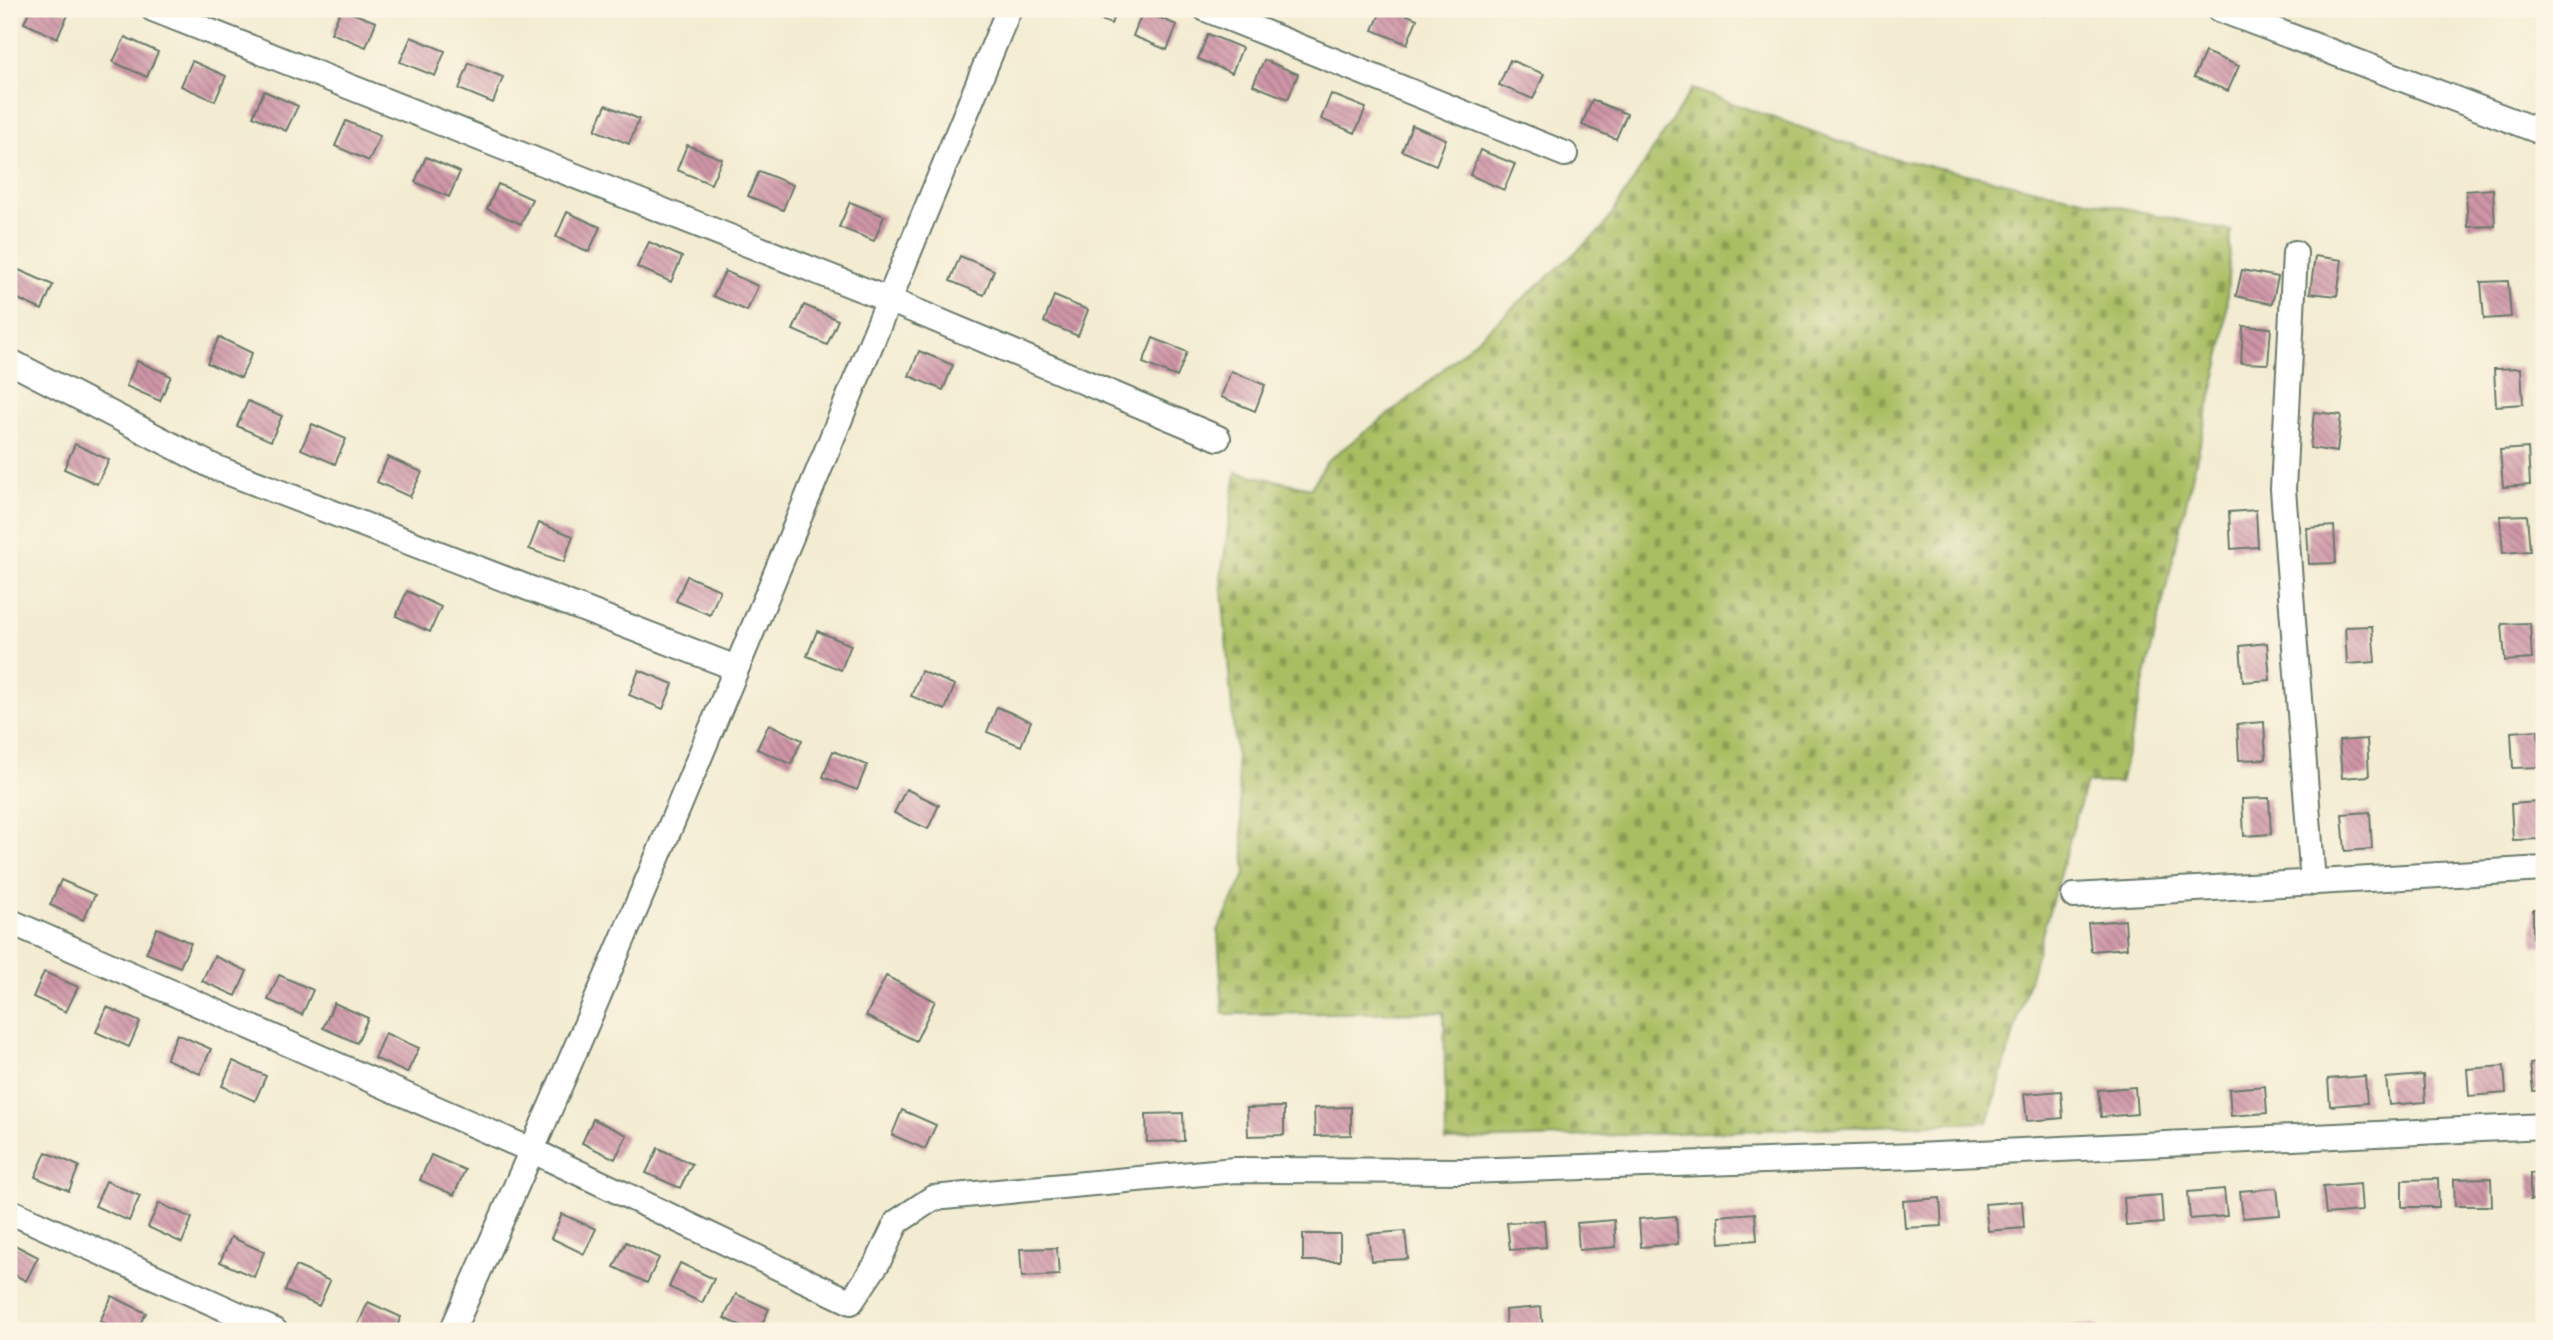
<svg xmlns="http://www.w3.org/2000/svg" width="2553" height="1340" font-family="Mynerve,sans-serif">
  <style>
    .cemetery { fill: url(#cemetery-stones); stroke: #647e4b; stroke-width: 2 }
    .building { fill: url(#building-back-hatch) }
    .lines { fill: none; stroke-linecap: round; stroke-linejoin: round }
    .minor-casing { stroke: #697a6b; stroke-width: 28 }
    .minor { stroke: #fff; stroke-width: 24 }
  </style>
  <defs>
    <pattern id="cemetery-stones" width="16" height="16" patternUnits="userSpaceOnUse" patternTransform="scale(1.75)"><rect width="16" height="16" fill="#a9be62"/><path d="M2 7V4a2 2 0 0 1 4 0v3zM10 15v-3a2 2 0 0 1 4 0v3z" fill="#899c52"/></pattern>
    <pattern id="building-back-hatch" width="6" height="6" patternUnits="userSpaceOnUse" patternTransform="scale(1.75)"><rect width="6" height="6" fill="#cf95a7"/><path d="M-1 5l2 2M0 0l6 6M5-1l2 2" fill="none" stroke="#a77b89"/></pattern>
  </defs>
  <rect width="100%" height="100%" fill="#fcf5e5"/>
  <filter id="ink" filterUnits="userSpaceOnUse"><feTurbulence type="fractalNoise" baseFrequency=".0143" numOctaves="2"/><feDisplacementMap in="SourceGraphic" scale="14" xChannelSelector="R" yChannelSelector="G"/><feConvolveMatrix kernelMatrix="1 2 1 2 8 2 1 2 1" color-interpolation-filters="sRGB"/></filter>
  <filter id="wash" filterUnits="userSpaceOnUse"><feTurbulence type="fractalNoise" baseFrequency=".00686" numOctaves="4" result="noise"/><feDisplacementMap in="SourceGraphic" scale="28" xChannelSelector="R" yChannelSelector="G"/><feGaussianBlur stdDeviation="1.57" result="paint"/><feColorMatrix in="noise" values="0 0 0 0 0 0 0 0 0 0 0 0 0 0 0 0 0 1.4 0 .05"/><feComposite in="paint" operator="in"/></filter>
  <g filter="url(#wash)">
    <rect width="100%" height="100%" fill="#f3ecd2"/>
    <path class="cemetery" d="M1692 89 1879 155 2231 231 2224 342 2120 783H2086L1988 1122 1446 1141 1444 1012 1223 1014 1218 931 1246 873 1221 578 1236 472 1311 488 1327 461 1415 394 1603 228Z"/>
    <g id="blocks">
      <path class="building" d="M30 9H59L69 13 57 38 24 23Z
        M341 9 376 22 366 47 331 33Z
        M1074 9H1117L1111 24Z
        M1382 9H1393L1417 19 1407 44 1373 30Z
        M2029 9H2047L2044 15Z
        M1143 11 1177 25 1167 50 1133 36Z
        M1208 34 1242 48 1232 73 1198 59Z
        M125 37 158 52 147 77 113 62Z
        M411 37 445 51 435 76 400 62Z
        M2205 52 2239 66 2228 91 2194 77Z
        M1264 60 1298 74 1288 99 1253 85Z
        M1510 60 1544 74 1533 99 1499 85Z
        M192 61 226 76 215 101 181 86Z
        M469 63 503 77 493 103 459 89Z
        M264 91 298 106 286 131 253 116Z
        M1331 94 1366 108 1355 133 1321 119Z
        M1592 100 1627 114 1616 139 1582 125Z
        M606 105 639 119 629 144 595 130Z
        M346 121 380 136 369 161 335 146Z
        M1412 125 1446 139 1436 165 1402 151Z
        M687 145 722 159 711 184 677 170Z
        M1480 150 1515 164 1504 190 1470 175Z
        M426 157 460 172 449 197 415 182Z
        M759 171 793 185 783 210 748 196Z
        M498 184 532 199 521 224 487 209Z
        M2493 189 2495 226 2468 227 2466 191Z
        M850 202 884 216 874 241 839 227Z
        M567 212 600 227 589 252 556 237Z
        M649 242 682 257 671 282 637 267Z
        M960 256 994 270 984 295 950 281Z
        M2315 256 2342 260 2337 296 2310 293Z
        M19 270 53 285 42 310 9 295Z
        M2242 270 2278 277 2272 304 2236 296Z
        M725 271 758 286 747 311 713 296Z
        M2508 281 2511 317 2484 319 2481 282Z
        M1054 296 1088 310 1078 336 1044 322Z
        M804 305 838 320 827 345 793 330Z
        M2243 326 2271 328 2268 364 2241 363Z
        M219 337 252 353 241 378 207 363Z
        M1153 338 1187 352 1177 377 1143 363Z
        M919 351 953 365 943 390 909 376Z
        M137 361 171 376 160 401 126 386Z
        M2521 368 2523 404 2496 406 2494 369Z
        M1231 371 1265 385 1255 411 1221 397Z
        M248 401 282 416 271 441 237 426Z
        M2314 412 2341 415 2337 452 2310 448Z
        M312 424 346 439 335 464 301 449Z
        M75 444 109 460 97 484 64 469Z
        M2528 448 2530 485 2503 487 2500 450Z
        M388 457 422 472 410 497 377 482Z
        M2256 510 2258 547 2231 549 2229 512Z
        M2527 515 2530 551 2503 553 2500 516Z
        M539 523 573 536 564 562 529 549Z
        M2334 526 2336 563 2309 564 2307 528Z
        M687 576 720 590 710 615 676 601Z
        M407 591 441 607 430 632 396 616Z
        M2530 623 2532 659 2505 661 2502 624Z
        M2372 626 2375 662 2347 664 2345 627Z
        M817 631 851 645 841 670 807 656Z
        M2267 643 2270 680 2243 682 2240 646Z
        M639 670 673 684 663 709 629 695Z
        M921 671 955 685 945 710 911 696Z
        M997 707 1031 721 1021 746 987 732Z
        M2264 722 2266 759 2239 760 2237 724Z
        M769 724 802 740 791 764 757 749Z
        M2538 730 2541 767 2513 768 2511 732Z
        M2367 739 2369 776 2342 778 2339 741Z
        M833 751 867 765 857 790 823 777Z
        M906 789 939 805 928 829 894 813Z
        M2269 798 2271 834 2244 836 2242 799Z
        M2538 802 2541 839 2513 840 2511 804Z
        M2370 812 2372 849 2345 851 2342 814Z
        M61 880 95 895 83 920 50 905Z
        M2533 909H2544V946H2533Z
        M2125 920 2127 948 2091 951 2088 923Z
        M157 928 191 943 180 967 146 953Z
        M214 956 247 971 236 996 202 981Z
        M44 972 78 987 66 1012 33 997Z
        M279 975 313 990 302 1015 268 1000Z
        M886 976 935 1001 916 1041 866 1016Z
        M334 1003 368 1018 357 1043 323 1028Z
        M107 1007 140 1022 129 1047 96 1032Z
        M385 1033 419 1048 407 1073 374 1058Z
        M177 1034 211 1049 200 1074 166 1059Z
        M233 1061 266 1076 255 1101 222 1086Z
        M2544 1062V1090L2533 1091 2530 1064Z
        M2504 1066 2506 1093 2469 1096 2467 1069Z
        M2423 1075 2425 1102 2389 1105 2386 1078Z
        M2365 1076 2367 1103 2330 1106 2328 1079Z
        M2265 1086 2267 1113 2231 1116 2229 1089Z
        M2135 1087 2137 1114 2101 1117 2098 1090Z
        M2061 1091 2063 1118 2027 1121 2024 1094Z
        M1284 1107V1135L1248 1136 1247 1108Z
        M1351 1107V1135L1315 1136 1314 1108Z
        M902 1110 936 1125 925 1149 892 1135Z
        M1183 1113 1184 1141 1147 1142 1146 1114Z
        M593 1119 627 1135 615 1159 582 1143Z
        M658 1148 692 1164 680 1188 646 1173Z
        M46 1152 79 1166 69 1191 35 1177Z
        M431 1155 465 1170 454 1195 420 1180Z
        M2530 1173H2544V1200H2530Z
        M2491 1178 2492 1206H2455L2454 1179Z
        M2438 1179 2439 1207H2402V1180Z
        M106 1181 140 1196 129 1221 95 1206Z
        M2360 1184 2362 1211 2326 1214 2323 1187Z
        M2277 1188 2280 1215 2243 1218 2240 1191Z
        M2224 1189 2227 1216 2190 1219 2188 1192Z
        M2161 1195 2163 1223 2126 1226 2124 1198Z
        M1940 1198 1942 1226 1905 1228 1903 1201Z
        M2022 1201 2024 1228 1988 1231 1985 1204Z
        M159 1203 192 1218 182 1243 148 1227Z
        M1755 1213 1757 1240 1720 1243 1718 1216Z
        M562 1214 596 1229 584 1254 551 1238Z
        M1676 1216 1678 1244 1641 1247 1639 1219Z
        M1544 1220 1546 1247 1510 1250 1507 1223Z
        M1614 1220 1616 1247 1579 1250 1577 1223Z
        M1405 1231 1408 1259 1371 1261 1368 1234Z
        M1303 1234H1340V1261H1303Z
        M231 1237 264 1252 254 1277 220 1262Z
        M9 1242 38 1257 26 1281 9 1272Z
        M626 1242 659 1258 647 1283 614 1267Z
        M1057 1248 1059 1275 1022 1277 1020 1249Z
        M680 1263 714 1279 702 1303 669 1287Z
        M296 1266 330 1281 319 1306 285 1291Z
        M736 1294 769 1309 759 1331H751L724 1318Z
        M112 1296 146 1313 136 1331H121L100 1321Z
        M368 1302 401 1317 395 1331H367L357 1327Z
        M1541 1307 1543 1331H1506L1505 1310Z
        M2096 1324 2097 1331H2060V1327Z"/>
    </g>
  </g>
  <g filter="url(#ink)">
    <use href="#blocks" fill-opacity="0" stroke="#697a6b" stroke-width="2"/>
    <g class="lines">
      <defs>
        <path id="minor" d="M153 9 889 300 1218 438
          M1206 9 1565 154
          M2219 9 2544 133
          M2295 253 2283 489 2313 883
          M9 361 214 467 736 668
          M2074 896 2544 869
          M9 921 533 1151 851 1302 878 1262 897 1222 933 1198 1235 1170 1466 1171 1916 1156 2544 1126
          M9 1211 275 1331
          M452 1331C647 895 826 451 1009 9"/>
      </defs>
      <use href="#minor" class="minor-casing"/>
      <use href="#minor" class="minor"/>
    </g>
  </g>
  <rect width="2553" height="1340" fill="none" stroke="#fcf5e5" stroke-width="35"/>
</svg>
